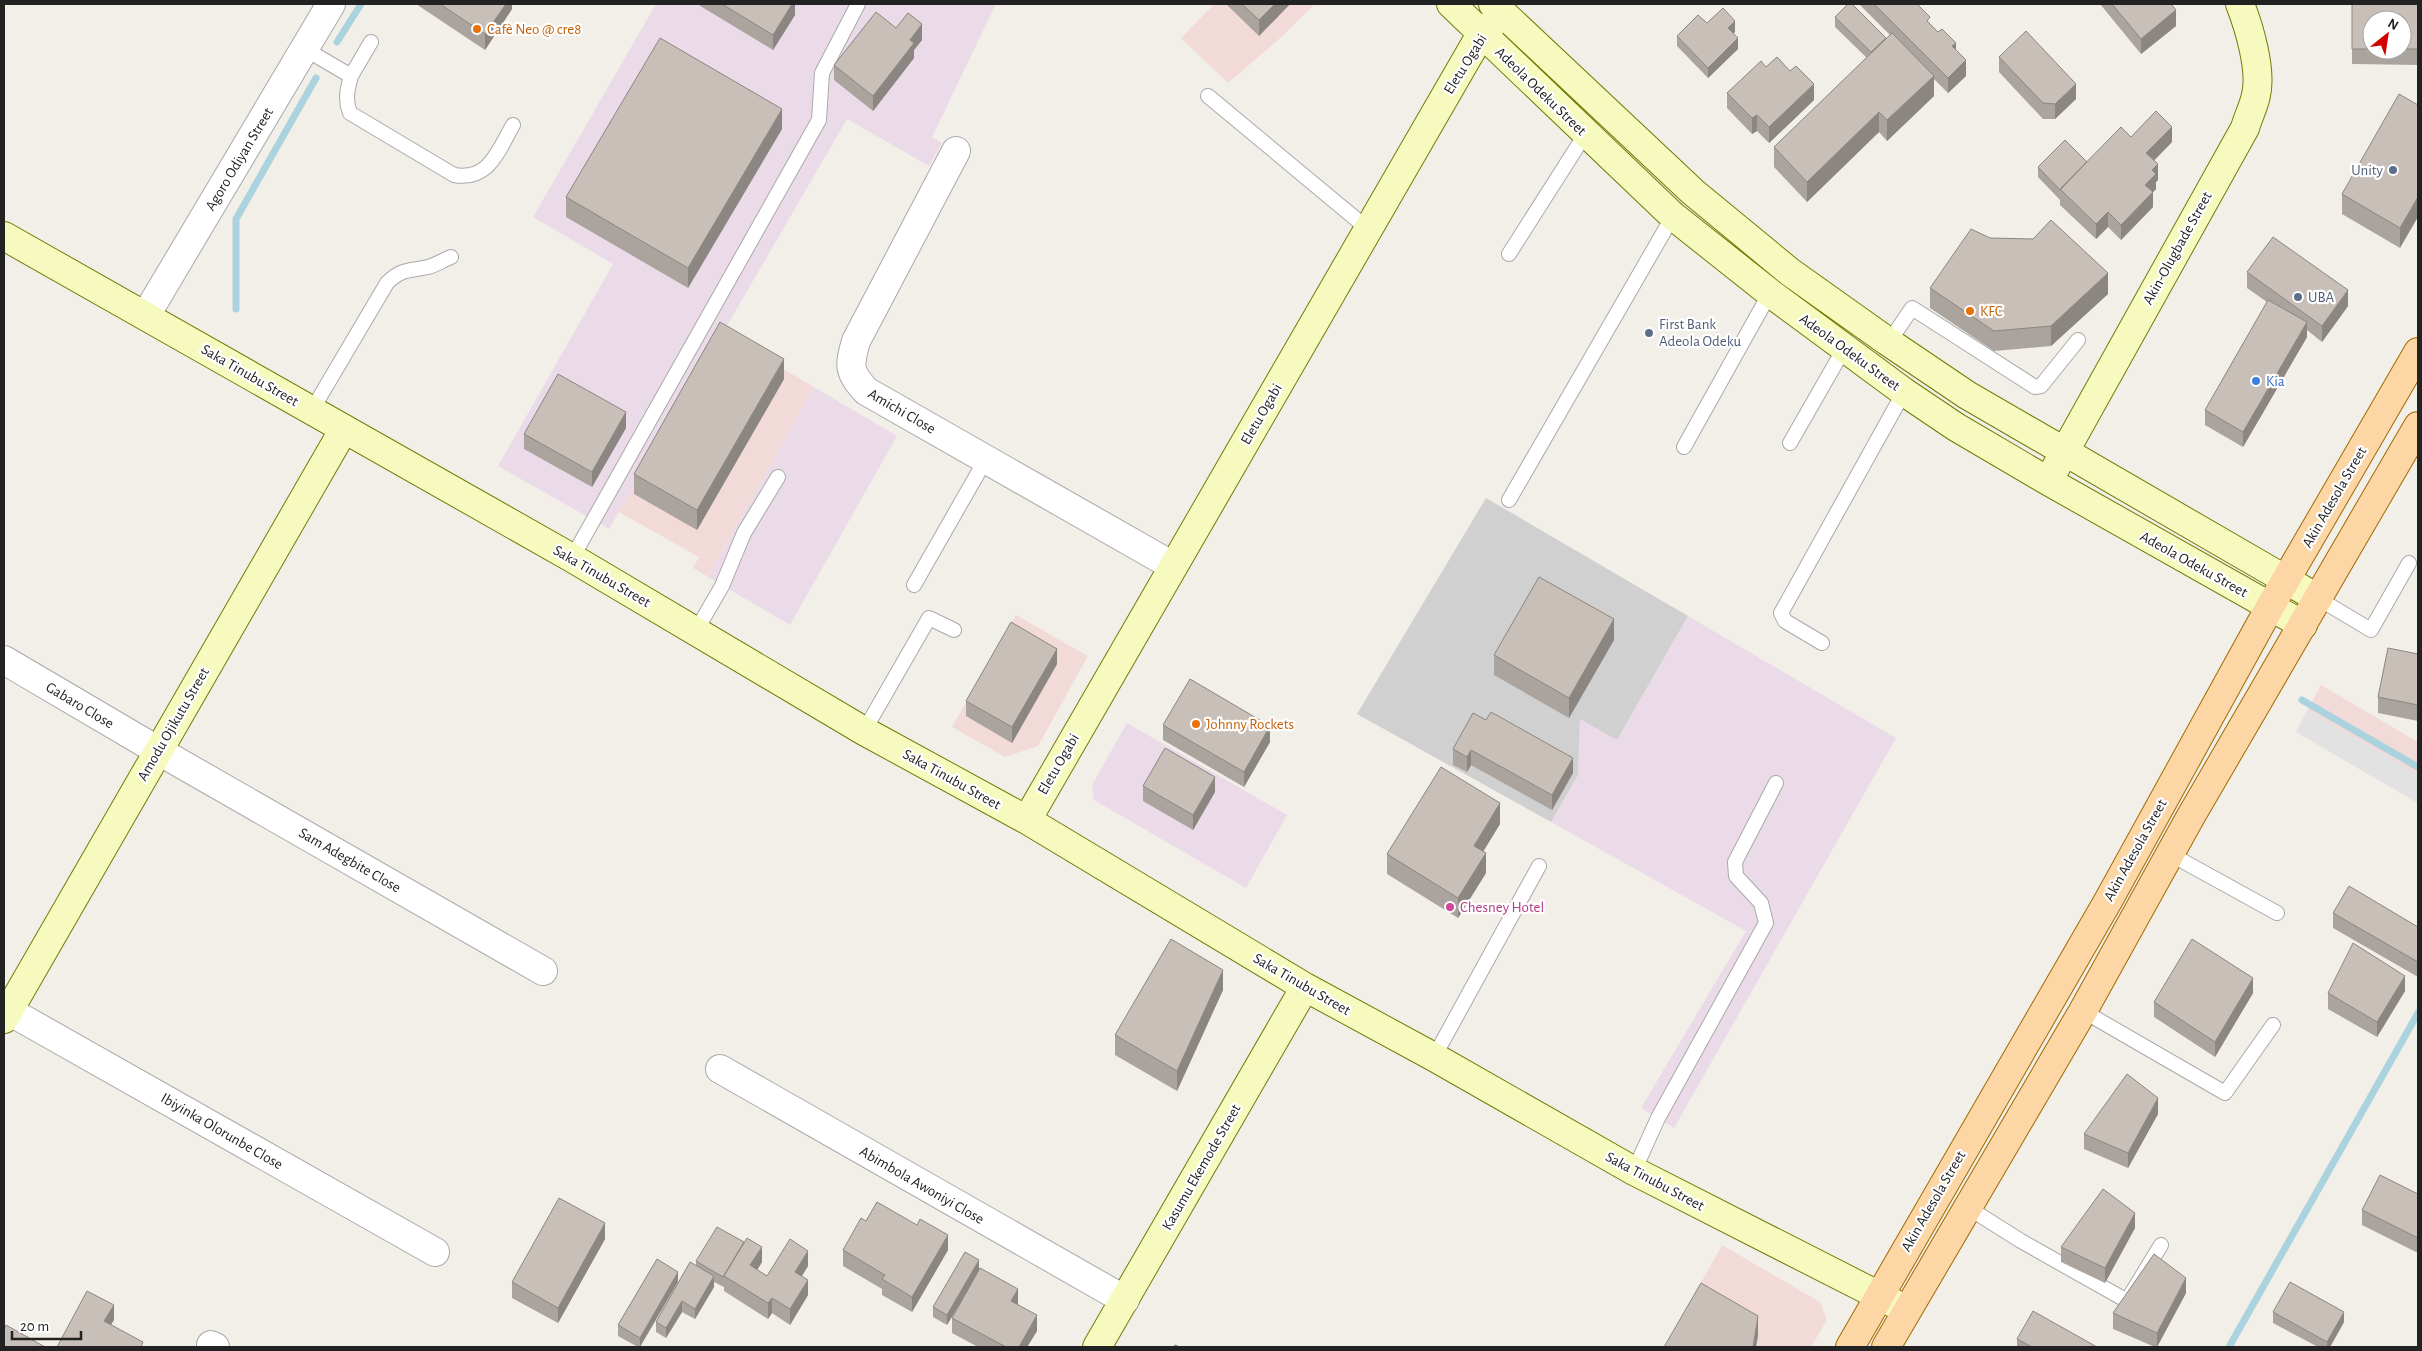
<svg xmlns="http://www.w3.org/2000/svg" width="2422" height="1351" font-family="'Alegreya Sans',sans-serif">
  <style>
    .commercial { fill: #f2dad9 }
    .industrial { fill: #ebdbe8 }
    .religious { fill: #d0d0d0 }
    .parking { fill: #e2e2e2 }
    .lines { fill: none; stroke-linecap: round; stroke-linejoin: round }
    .stream { stroke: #aad3df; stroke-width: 7 }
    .lane-casing { stroke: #a9a9a9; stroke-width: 16 }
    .street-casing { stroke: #a9a9a9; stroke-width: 30 }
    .secondary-casing { stroke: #707d05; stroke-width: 30 }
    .primary-casing { stroke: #a06b00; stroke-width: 30 }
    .lane { stroke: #fff; stroke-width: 14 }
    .street { stroke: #fff; stroke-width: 28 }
    .secondary { stroke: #f7fabf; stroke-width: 28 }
    .primary { stroke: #fcd6a4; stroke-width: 28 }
    .wall { fill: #aba49e; fill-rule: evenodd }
    .shaded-wall { fill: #8b8681 }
    .building { fill: #c7bfb8; stroke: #8b8681 }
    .food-dot { fill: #e8710a; stroke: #fff; stroke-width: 2 }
    .service-dot { fill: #5c6f8a; stroke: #fff; stroke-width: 2 }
    .shop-dot { fill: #3f7fe0; stroke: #fff; stroke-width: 2 }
    .hotel-dot { fill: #d1479c; stroke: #fff; stroke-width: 2 }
    .labels { text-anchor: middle; stroke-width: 4.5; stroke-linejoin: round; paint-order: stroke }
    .food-label { font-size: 15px; fill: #c56008; stroke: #fff; text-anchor: start }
    .street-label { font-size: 15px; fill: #222; stroke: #fff }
    .service-label { font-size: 15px; fill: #4e5e75; stroke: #fff; text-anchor: start }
    .shop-label { font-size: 15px; fill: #366cbe; stroke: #fff; text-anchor: start }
    .hotel-label { font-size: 15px; fill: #b23c85; stroke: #fff; text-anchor: start }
  </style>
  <rect width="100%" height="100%" fill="#f2efe9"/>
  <path class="commercial" d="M1214 4H1315L1278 40 1228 83 1181 38Z
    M724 334 814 387 708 577 693 568 699 557 619 512Z
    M1016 615 1088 656 1038 746 1005 757 952 727Z
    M2321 685 2418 742V803L2296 732Z
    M1722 1245 1820 1302 1827 1320 1811 1347H1665Z"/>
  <path class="industrial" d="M656 4H996L932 137 942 143 929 166 847 119 609 529 498 466 613 264 533 217Z
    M814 387 897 436 790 625 708 577Z
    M1688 616 1896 738 1674 1128 1641 1108 1746 931 1551 822 1578 775 1580 718 1617 740Z
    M1127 723 1287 815 1246 888 1094 800 1092 785Z"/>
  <path class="religious" d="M1486 498 1688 616 1617 740 1580 719 1578 775 1551 822 1357 714Z"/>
  <path class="parking" d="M2308 710 2418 774V803L2296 732Z"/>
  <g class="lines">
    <path class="stream" d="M337 42 361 4
      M236 309V219L316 78
      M2302 700 2418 767
      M2229 1347 2418 1013"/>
    <defs>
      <path id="lane" d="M305 49 351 76 371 42
        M351 76C347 90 345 100 350 113L454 175C489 181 498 151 513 125
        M1208 96 1368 229
        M1509 254 1586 133
        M1889 342 1912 308 2035 387 2041 386 2078 340
        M312 410 387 283C402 268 410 271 428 267 436 265 443 260 451 257
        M1790 443 1845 347
        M1684 447 1770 293
        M1509 500 1673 216
        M572 558 819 120 822 73 858 4
        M914 585 986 459
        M2319 599 2371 630 2409 563
        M696 631 722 586 744 533 778 477
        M1822 643 1785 621 1781 613 1904 392
        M864 731 929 618 954 630
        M2170 854 2277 913
        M2083 1011 2225 1093 2273 1025
        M1434 1057 1539 866
        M1634 1171 1658 1118 1766 923 1761 903 1736 876 1735 862 1776 783
        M1967 1207 2021 1241 2122 1298 2128 1299 2161 1245"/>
      <path id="street" d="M956 151 856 341C849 366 848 371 866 391L1173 566
        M146 315 331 4
        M4 660 157 750 543 971
        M9 1011 435 1252
        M720 1069 1125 1300
        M211 1345 215 1347"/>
      <path id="secondary" d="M1451 4 1673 216 1770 293 1904 392 1956 427 2048 481 2303 625
        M1493 4 1693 192 1790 272 1887 341 1967 395 2319 599
        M4 236 572 558 864 731 1027 820 1305 987 1434 1057 1634 1171 1907 1310
        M2055 469 2245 128C2248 117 2254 106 2256 95 2262 70 2249 27 2240 4
        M1027 820 1481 34 1494 22
        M4 1019 344 429
        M1097 1347 1305 987"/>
      <path id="primary" d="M1850 1347 2108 901 2270 607 2418 352
        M1886 1347 2083 1011 2191 816 2418 426"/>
    </defs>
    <use href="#lane" class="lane-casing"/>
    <use href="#street" class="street-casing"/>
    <use href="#secondary" class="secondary-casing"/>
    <use href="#primary" class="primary-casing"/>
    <use href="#lane" class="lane"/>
    <use href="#street" class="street"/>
    <use href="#secondary" class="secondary"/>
    <use href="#primary" class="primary"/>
  </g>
  <path class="wall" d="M416 4H512V9L485 50Z
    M697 4H795V15L773 50Z
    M1226 4H1290L1259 36Z
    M1859 4H1917L1930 24 1956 50 1966 76 1948 93 1934 79V96L1887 141 1879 132 1807 202 1774 167V147L1867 58 1835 27V17L1886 40 1890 35Z
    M2100 4H2171L2176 26 2141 54Z
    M2352 4H2418V65L2352 64ZM2372 20H2402V50H2372Z
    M1707 23 1735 32 1733 33 1738 49 1708 78 1677 46V36Z
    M896 28 922 40 914 50V58L873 111 834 80V65Z
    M1999 57 2076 99 2055 119H2043L1999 72Z
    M1766 67 1814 100 1769 143 1757 131 1752 134 1727 108V93Z
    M2418 105 2400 248 2342 214V194Z
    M782 129 688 288 566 217V197Z
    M2131 137 2172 142 2154 161 2158 180 2156 182V189L2153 192V207L2121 240 2108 227 2096 239 2060 205V200L2038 177V167L2087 162Z
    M2247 272 2348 306 2322 342 2307 330V337L2243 447 2205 425V410L2267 302 2247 288Z
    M1930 288 2108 294 2051 346 1994 351 1930 308Z
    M784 379 697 530 634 494V474Z
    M626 428 592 487 524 449V434Z
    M1614 640 1569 718 1494 675V655Z
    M2418 654V721L2378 713V697Z
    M1057 664 1012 743 966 716V701Z
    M1473 713 1573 773 1552 810 1471 765 1467 772 1453 765V749Z
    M1163 725 1270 742 1244 787 1163 740Z
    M1143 786 1215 792 1193 830 1143 801Z
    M1500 824 1483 852 1486 873 1458 918 1387 874V854Z
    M2333 913 2418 927V977L2333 928Z
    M1223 990 1177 1091 1115 1055V1035Z
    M2405 991 2377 1037 2328 1009V993Z
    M2253 993 2215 1057 2154 1017V1002Z
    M2158 1114 2128 1168 2084 1149V1134Z
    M2418 1194V1253L2362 1225V1210Z
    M866 1221 948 1250 912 1312 882 1295V1289L843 1266V1250Z
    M2135 1228 2105 1283 2061 1262V1247Z
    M605 1239 558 1323 512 1298V1282Z
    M657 1259 640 1347H638L618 1336V1325Z
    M696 1261 762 1262 757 1270 767 1276 808 1266 802 1276 808 1295 790 1325 772 1313 768 1319 724 1291V1287L714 1282V1287L695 1319 682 1312 666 1338 656 1332V1322L696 1266Z
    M979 1269 1018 1304 1037 1331 1027 1347H978L952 1333V1318L967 1292 947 1325 933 1317V1307Z
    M2186 1293 2157 1347H2155L2113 1329V1313Z
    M2273 1312 2344 1322 2330 1347H2318L2273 1323Z
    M2017 1339 2097 1347H2017Z"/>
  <path class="shaded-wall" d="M506 4H512V9L485 50V34Z
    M792 4H795V15L773 50V35Z
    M1275 4H1290L1259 36V20Z
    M2176 10V26L2141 54V39Z
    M1735 21V32L1728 39V28Z
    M922 24V40L914 50V58L873 111V96L910 40Z
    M1738 38V49L1708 78V68Z
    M1886 38V48L1871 63V52Z
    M1956 43V58L1952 46Z
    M1966 60V76L1948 93V78Z
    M1934 76V96L1887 141V120Z
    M1814 84V100L1769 143V127Z
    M2076 84V99L2055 119V104Z
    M782 109V129L688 288V268Z
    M1879 112V132L1807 202V182Z
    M1757 115V131L1752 134V118Z
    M2172 127V142L2146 168V153Z
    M2158 164V180L2156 182V189L2153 192V207L2121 240V225L2152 170Z
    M2418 197V217L2400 248V228Z
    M2108 212V227L2096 239V224Z
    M2108 273V294L2051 346V326Z
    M2348 290V306L2322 342V326Z
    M2307 322V337L2243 447V432Z
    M784 359V379L697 530V510Z
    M626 412V428L592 487V472Z
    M1614 619V640L1569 718V698Z
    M1057 649V664L1012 743V727Z
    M1270 726V742L1244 787V772Z
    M1471 750V765L1467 772V757Z
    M1573 758V773L1552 810V795Z
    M1215 777V792L1193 830V815Z
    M1500 803V824L1474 866V846Z
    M1486 853V873L1458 918V898Z
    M1223 970V990L1177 1091V1071Z
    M2405 976V991L2377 1037V1022Z
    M2253 978V993L2215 1057V1042Z
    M2158 1098V1114L2128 1168V1153Z
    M2135 1213V1228L2105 1283V1268Z
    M605 1223V1239L558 1323V1308Z
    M948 1235V1250L912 1312V1297Z
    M762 1247V1262L750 1281V1265Z
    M808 1251V1266L795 1287V1272Z
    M979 1260V1271L947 1325V1315Z
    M678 1272V1282L640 1347V1338Z
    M714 1276V1287L695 1319V1309Z
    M2186 1278V1293L2157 1347V1333Z
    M808 1280V1295L790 1325V1309Z
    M1018 1289V1304L1011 1317V1301Z
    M772 1298V1313L768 1319V1303Z
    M682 1301V1312L666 1338V1328Z
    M114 1305V1320L104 1337V1321Z
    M2344 1312V1322L2330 1347H2327V1342Z
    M1037 1315V1331L1027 1347H1019Z
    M1758 1316V1336L1756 1347H1753Z"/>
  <path class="building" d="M440 4H506L485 34Z
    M722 4H792L773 35Z
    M1242 4H1275L1259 20Z
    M1848 4H1852L1886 38 1871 52 1835 17Z
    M1874 4H1917L1930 17 1927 21 1938 32 1942 29 1956 43 1952 46 1966 60 1948 78Z
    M2112 4H2171L2176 10 2141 39Z
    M2352 4H2418V49H2402V20H2372V49H2352Z
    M1723 8 1735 21 1728 28 1738 38 1708 68 1677 36 1698 15 1707 23Z
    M876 12 896 28 908 13 922 24 910 40 914 43 873 96 834 65Z
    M2026 31 2076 84 2055 104 2043 103 1999 57Z
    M1892 33 1934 76 1887 120 1879 112 1807 182 1774 147Z
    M660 38 782 109 688 268 566 197Z
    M1777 57 1790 71 1796 66 1814 84 1769 127 1757 115 1752 118 1727 93 1761 61 1766 67Z
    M2399 94 2418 105V197L2400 228 2342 194Z
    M2156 111 2172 127 2146 153 2158 164 2152 170 2156 174 2145 185 2153 192 2121 225 2108 212 2096 224 2060 189 2121 127 2131 137Z
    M2065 140 2087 162 2060 190 2038 167Z
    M2051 220 2108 273 2051 326 1994 331 1930 288 1971 229 1990 238 2033 239Z
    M2273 237 2348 290 2322 326 2247 272Z
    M2268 300 2307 322 2243 432 2205 410Z
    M720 322 784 359 697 510 634 474Z
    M558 374 626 412 592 472 524 434Z
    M1539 577 1614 619 1569 698 1494 655Z
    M1011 622 1057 649 1012 727 966 701Z
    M2388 648 2418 654V705L2378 697Z
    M1190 679 1270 726 1244 772 1163 725Z
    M1491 712 1573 758 1552 795 1471 750 1467 757 1453 749 1473 713 1486 720Z
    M1165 748 1215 777 1193 815 1143 786Z
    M1441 767 1500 803 1474 846 1486 853 1458 898 1387 854Z
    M2349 886 2418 927V962L2333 913Z
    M1171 939 1223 970 1177 1071 1115 1035Z
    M2192 939 2253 978 2215 1042 2154 1002Z
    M2353 943 2405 976 2377 1022 2328 993Z
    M2127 1074 2158 1098 2128 1153 2084 1134Z
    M2380 1175 2418 1194V1238L2362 1210Z
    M2103 1189 2135 1213 2105 1268 2061 1247Z
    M559 1198 605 1223 558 1308 512 1282Z
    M877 1202 917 1225 920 1219 948 1235 912 1297 882 1279 885 1275 843 1250 861 1218 866 1221Z
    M717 1227 744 1242 723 1277 696 1261Z
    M747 1238 762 1247 750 1265 767 1276 790 1239 808 1251 795 1272 808 1280 790 1309 772 1298 768 1303 724 1276Z
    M965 1252 979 1260 947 1315 933 1307Z
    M2154 1254 2186 1278 2157 1333 2113 1313Z
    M657 1259 678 1272 640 1338 618 1325Z
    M690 1262 714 1276 695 1309 682 1301 666 1328 656 1322Z
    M980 1268 1018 1289 1011 1301 1037 1315 1019 1347H1006L952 1318Z
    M2290 1282 2344 1312 2327 1342 2273 1312Z
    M1701 1283 1758 1316 1753 1347H1664Z
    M87 1291 114 1305 104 1321 143 1342 141 1347H57Z
    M2033 1311 2097 1347H2032L2017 1339Z
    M6 1325 45 1347H4V1329Z
    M1175 1345 1180 1347H1173Z"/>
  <g class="food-dot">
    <circle cx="477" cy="29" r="5"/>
    <circle cx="1970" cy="311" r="5"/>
    <circle cx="1196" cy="724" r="5"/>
  </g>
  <g class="service-dot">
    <circle cx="2393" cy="170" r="5"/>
    <circle cx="2298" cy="297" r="5"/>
    <circle cx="1649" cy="333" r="5"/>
  </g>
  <circle class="shop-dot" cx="2256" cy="381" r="5"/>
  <circle class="hotel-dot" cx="1450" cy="907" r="5"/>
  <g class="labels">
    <g class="food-label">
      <text x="487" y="34">Cafè Neo @ cre8</text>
      <text x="1980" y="316">KFC</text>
      <text x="1206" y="729">Johnny Rockets</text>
    </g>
    <g class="street-label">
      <text transform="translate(1465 64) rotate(-58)" y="5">Eletu Ogabi</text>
      <text transform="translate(1541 91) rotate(44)" y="5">Adeola Odeku Street</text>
      <text transform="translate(239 159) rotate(-59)" y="5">Agoro Odiyan Street</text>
      <text transform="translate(2177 248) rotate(-61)" y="5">Akin-Olugbade Street</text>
      <text transform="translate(1850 352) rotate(36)" y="5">Adeola Odeku Street</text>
      <text transform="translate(250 375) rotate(30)" y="5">Saka Tinubu Street</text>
      <text transform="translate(902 411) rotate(30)" y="5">Amichi Close</text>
      <text transform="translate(1261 414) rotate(-60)" y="5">Eletu Ogabi</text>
      <text transform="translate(2334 497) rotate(-60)" y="5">Akin Adesola Street</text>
      <text transform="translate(2194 564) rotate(29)" y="5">Adeola Odeku Street</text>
      <text transform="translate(602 576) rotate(30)" y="5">Saka Tinubu Street</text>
      <text transform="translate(80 705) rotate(31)" y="5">Gabaro Close</text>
      <text transform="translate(173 724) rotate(-60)" y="5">Amodu Ojikutu Street</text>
      <text transform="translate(1058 764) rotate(-60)" y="5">Eletu Ogabi</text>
      <text transform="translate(952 779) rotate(29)" y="5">Saka Tinubu Street</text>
      <text transform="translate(2135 850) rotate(-61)" y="5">Akin Adesola Street</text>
      <text transform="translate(350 860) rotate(30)" y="5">Sam Adegbite Close</text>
      <text transform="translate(1302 984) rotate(30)" y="5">Saka Tinubu Street</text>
      <text transform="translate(222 1131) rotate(30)" y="5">Ibiyinka Olorunbe Close</text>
      <text transform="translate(1201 1167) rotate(-60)" y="5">Kasumu Ekemode Street</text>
      <text transform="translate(1655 1181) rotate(28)" y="5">Saka Tinubu Street</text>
      <text transform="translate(922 1185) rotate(30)" y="5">Abimbola Awoniyi Close</text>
      <text transform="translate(1933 1201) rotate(-60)" y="5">Akin Adesola Street</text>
    </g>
    <g class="service-label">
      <text x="2383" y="175" text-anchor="end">Unity</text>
      <text x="2308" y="302">UBA</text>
      <text x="1659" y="329">First Bank<tspan x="1659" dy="17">Adeola Odeku</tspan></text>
    </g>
    <g class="shop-label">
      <text x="2266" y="386">Kia</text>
    </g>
    <g class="hotel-label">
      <text x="1460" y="912">Chesney Hotel</text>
    </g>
  </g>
  <rect width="2422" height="1351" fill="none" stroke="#222222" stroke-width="10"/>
  <g transform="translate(2387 35) rotate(30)"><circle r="24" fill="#ffffff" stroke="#a7a7a7"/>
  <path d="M0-4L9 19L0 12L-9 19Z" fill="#d40000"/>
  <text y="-8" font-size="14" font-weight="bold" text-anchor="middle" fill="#222222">N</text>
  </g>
  <path d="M12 1331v8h69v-8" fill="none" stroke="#222222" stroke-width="2.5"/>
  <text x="20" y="1331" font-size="15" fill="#222222" stroke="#ffffff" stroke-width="4" paint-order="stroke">20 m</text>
</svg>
